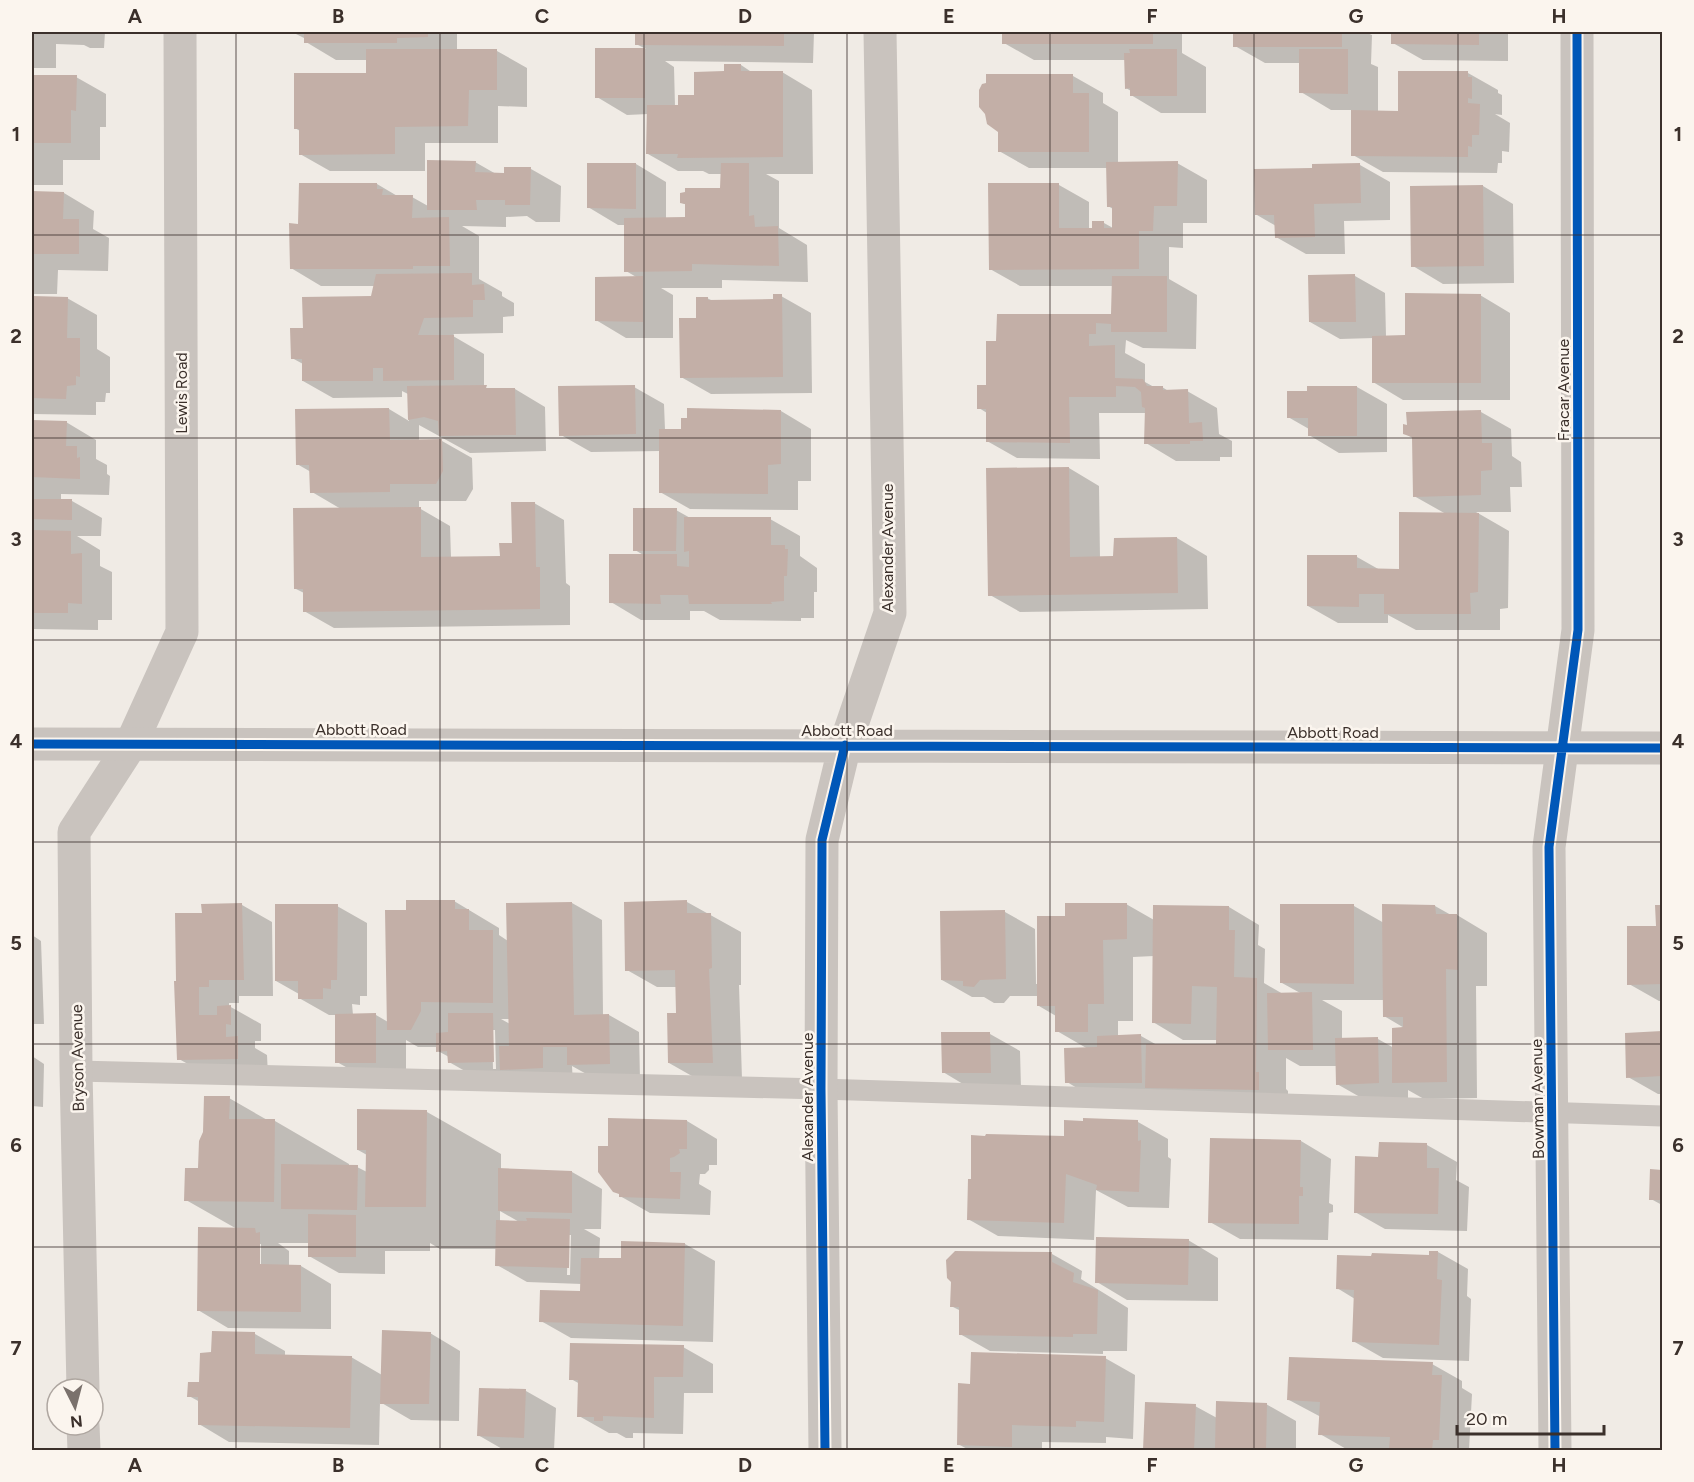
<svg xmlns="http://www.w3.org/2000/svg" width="1694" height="1482" font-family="Figtree,sans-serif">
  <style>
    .shadow { fill: #0003; fill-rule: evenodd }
    .building { fill: #c3afa7 }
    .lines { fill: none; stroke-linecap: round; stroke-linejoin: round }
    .service { stroke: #c9c3be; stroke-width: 21 }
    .minor { stroke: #c9c3be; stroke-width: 33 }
    .tertiary { stroke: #c9c3be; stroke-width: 33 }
    .cycleway-casing { stroke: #fbf5ee; stroke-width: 13 }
    .cycleway { stroke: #0057b8; stroke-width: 9 }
    .grid { fill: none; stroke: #3b302b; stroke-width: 1.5; stroke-opacity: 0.55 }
    .labels { text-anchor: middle; stroke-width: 5; stroke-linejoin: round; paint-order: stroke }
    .street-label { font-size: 16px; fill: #3b302b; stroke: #fbf5ee }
    .neatline { fill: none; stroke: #3b302b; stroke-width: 2 }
    .grid-label { font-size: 20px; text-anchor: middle; font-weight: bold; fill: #3b302b }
  </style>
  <rect width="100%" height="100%" fill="#f0ebe5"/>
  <path class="shadow" d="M32 32H105L104 48H90L84 45 56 44V68H32Z
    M292 32H457V51H497L527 68V107L498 106V143H425V171H330L300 154V131L295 128 368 74 367 60H336L306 42V39Z
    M637 32H814L813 63 665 61 674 67 675 107H680L696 97 725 73 741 65 753 73 782 72 812 90 813 174H766L779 181V228L807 245 808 282 722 280V288H661L673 295V338H626L596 320 638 278 626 271V225H618L588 207 636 164 666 182V219L687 218V205L682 203 722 189V174H709L703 171H678L648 154V114L627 115 597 97V49H646L636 44Z
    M1003 32H1182V53L1206 67V113H1161L1131 95V91L1126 88V60H1034L1004 43Z
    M1235 32H1365L1372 35 1371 64 1378 67V112H1399L1468 73 1498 90V93L1502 95V115L1495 114 1510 123 1509 152 1502 151V163H1498L1497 173 1383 172 1353 155V110H1331L1301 92 1300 63H1265L1235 46Z
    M1393 32H1508V61L1423 60 1393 43Z
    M32 76 76 77 106 94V127H100V160H63V185H32Z
    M1073 76 1103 93V103L1118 112V163H1177L1207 180V223H1183V248L1169 247V279L1197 295 1196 349 1143 348 1126 340 1125 353 1145 364V382L1154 387H1162L1170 392 1187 391 1217 408 1219 434 1232 441V457H1220V461H1176L1146 443V413H1099L1100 459 1017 458 987 441V413L979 408 987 387 998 343 1113 316V286H1020L990 269 1059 185 1089 202V229H1093L1104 223 1113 228V209L1108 206V168H1029L999 151Z
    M475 162 496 174H505L531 169 561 186 560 222H536L527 216 506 217V227L462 226 479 236V279L502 292V296L514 303V316L503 317V333L454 334 453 336 484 354V387L492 390 515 389 545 407 546 451 470 453 419 425V441H442L472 458 473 489 466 501H419V508L450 526 451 558H502L514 544 534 503 564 520 566 583 570 586V625L334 628 304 611V593L296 589 341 509 312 492 311 472 297 464 389 409 409 421 408 394 402 391V397L333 398 303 381V364L292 358 304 329 372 297 375 286H321L291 268 300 225 377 184 399 197H412L428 206Z
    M1360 165 1390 182V220L1344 221 1345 254H1306L1276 237V226L1257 215 1313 169Z
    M1483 186 1513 204 1514 283 1443 284 1413 266Z
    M32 193H64L94 211 93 229 109 238 108 271 58 270 57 294H32Z
    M1355 276 1385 293 1386 337H1406L1480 295 1510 313V400H1403L1373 382 1374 338 1340 339 1310 322Z
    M781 296 811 313 812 393 711 394 681 377 698 319 707 298 713 301 775 300Z
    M32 297 67 298 97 315V349L110 357V393H106L105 402H96V415L32 414Z
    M634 387 664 404 665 430H683L689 420 688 409 781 411 811 429V481H798V510L690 509 660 492V451L591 452 561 435Z
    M1357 387 1387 404V452L1339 453 1309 435V429L1288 417 1309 392 1308 388Z
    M1481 412 1511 429 1512 456 1521 462 1522 487H1510L1511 512H1476L1509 531 1508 608 1500 609V630H1416L1388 615V623H1338L1308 606 1309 556 1357 557 1380 570H1400L1446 514 1414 496V439L1404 433Z
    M32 421 66 422 96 440V459L107 465V474L110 476 109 495 61 494V501H72L102 518 101 536H77L100 550V566L112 572V620H98V630L32 629Z
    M1069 468 1099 486 1100 558 1115 557 1177 538 1207 556 1208 609 1020 612 990 595Z
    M676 510 692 519H770L800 536V556L817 568V592H814V618H801V621L720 620 704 611H690V620H641L611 602 645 556 635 550Z
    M454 901 499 928V935L508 941 572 903 602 920 603 1015H609L639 1032 640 1080 599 1081 572 1066 573 1085 479 1079 449 1062V1057L438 1051V1047H418L406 1040V1079H367L337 1062 336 1015H329L299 998V994L276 981 337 906 367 923V996H360V1005L352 1004 353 1015H376L388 1022 407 912ZM501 1019H510V1024ZM492 1030H495L496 1069H493Z
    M687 902 741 932V985H739L742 1079 699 1080 669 1063 678 1015 677 987H657L627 970Z
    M1126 904 1154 920 1229 907 1259 925 1258 945 1265 949 1264 983 1283 994H1302L1282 983 1354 906 1384 923 1435 906 1451 915H1457L1487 933V986H1476L1477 1098 1424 1099 1408 1090V1100L1367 1101 1337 1084V1066H1300L1286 1058V1089L1288 1091V1107L1097 1100 1067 1082 1088 1049 1057 1031 1056 1016 1039 1006V996H1010L1004 1003H994L984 997H972L942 980 1005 912 1035 929 1036 984H1039L1066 917ZM1154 956 1153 1022 1183 1040H1217V1046L1157 1045 1141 1036H1118V1021H1133V957ZM1322 1000H1384V1016L1406 1029 1394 1048 1378 1039H1342V1011Z
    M242 905 272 922 273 996H239V1003H229V1006L261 1024V1041H255V1048L267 1055 268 1076H209L179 1059 203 914Z
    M1656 907H1662V1001H1659L1629 984 1657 927Z
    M32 935 41 941 44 1024H32Z
    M1662 1033V1094H1658L1628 1077 1626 1034Z
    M990 1034 1020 1051 1021 1089 973 1090 943 1072Z
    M32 1056 44 1064 43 1107 32 1106Z
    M229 1098 269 1121H275L349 1164V1166L357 1167 367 1172V1155L358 1150 427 1112 501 1154V1170L572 1172 602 1189 601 1229H584L600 1238 599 1259 623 1260 685 1244 715 1261 713 1342 571 1338 541 1321 581 1293 582 1284 527 1282 497 1265V1249H440L430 1243V1251H385V1274L339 1273 309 1256V1243H278L289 1251V1266H301L331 1284V1329L228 1328 198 1310 237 1229 186 1200ZM500 1211 521 1223 500 1222ZM568 1235H571L570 1275H567ZM258 1244H261V1272H258Z
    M1085 1120 1138 1122 1168 1139V1157L1171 1159 1169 1208 1128 1207 1096 1190 1094 1240 998 1236 968 1219 1084 1122Z
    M687 1121 717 1139V1165H709V1170L705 1174H700L699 1184 711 1191 710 1215 650 1213 620 1196Z
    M1301 1141 1331 1159 1329 1203 1333 1205V1212L1329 1213 1328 1240 1240 1239 1210 1222Z
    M1380 1143 1427 1145 1457 1162 1456 1180 1469 1187 1467 1231 1385 1229 1355 1212 1380 1158Z
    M1652 1171 1662 1172V1205L1651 1199Z
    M1188 1240 1218 1258V1301L1127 1300 1097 1282Z
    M1438 1252 1468 1269 1467 1296 1471 1299 1469 1361 1383 1358 1353 1341 1355 1299 1337 1288 1430 1256Z
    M1052 1254 1082 1271 1081 1279 1128 1308 1127 1351H1103V1354L990 1351 960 1334 961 1311 951 1306Z
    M430 1333 460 1351 459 1421 411 1420 380 1402 379 1445 229 1442 199 1424 200 1402 189 1396 201 1383 213 1354 255 1334 285 1351V1356L351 1357 382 1375Z
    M683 1347 713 1364V1393H684L683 1434 633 1433V1438H626L617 1433H609L579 1416 580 1384 571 1379Z
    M1105 1358 1135 1375 1133 1439 1106 1437V1443L1042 1442V1450H969L958 1444 972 1385Z
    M1432 1364 1462 1381V1388L1472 1394 1469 1450H1348L1320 1434 1321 1417 1289 1400Z
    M480 1389 526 1391 556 1408 554 1450H504L478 1435Z
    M1146 1404 1195 1406 1217 1418 1266 1404 1296 1421V1450H1144Z
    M208 1448 221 1449 224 1450H208Z"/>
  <path class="building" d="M304 32H428V37L397 38V43H304Z
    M635 32H784V46L635 45Z
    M1002 32H1153V44H1002Z
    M1233 32H1342V47H1233Z
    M1391 32H1479V45L1391 44Z
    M595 48H645V98H595Z
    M366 49H497V90H469L468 126 395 127V154L299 155V129H294V73H366Z
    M1129 49H1177V96H1130V88L1125 89 1124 53H1130Z
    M1299 49H1348V94L1299 93Z
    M724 64H741V71H783V157L677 158 678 154H646L647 105H678V95H694V72L724 71Z
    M1398 71H1468V77H1472V99L1468 98V103L1480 104 1479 135H1472V147L1468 146V157L1351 156V110L1398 111Z
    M986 74H1073V93H1089V152H998V132L987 124 985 114 979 107V90L982 84 986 83Z
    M32 75H77L76 111 71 110V143H32Z
    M427 160 476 161 475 172 504 173V167H531L530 205H505V200H476L477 210H427Z
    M1178 161 1177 206H1154L1153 231H1139V269L989 270 988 183H1059V228H1092V221H1104V228H1112V207H1107L1106 162Z
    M587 163H636V209L587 208Z
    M721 163H749V216L754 215 755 227 778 226 779 266 692 264V271L624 272V218L685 217V204L680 203V193L685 192V188H720Z
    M1360 163 1361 203 1314 204 1315 237 1275 238 1274 215H1255L1254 169 1312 168V164Z
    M299 183H377V189H383L382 195H413L412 218 449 217 450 266H413V269H290L289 223 298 224Z
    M1483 185 1484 266 1411 267 1410 186Z
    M32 191 64 192 63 219H79V254H32Z
    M472 273V285L484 284 485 300H473V317L424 318 418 335H454V380L383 381V368H373V381H302V359H291L290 328H303L302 297 371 296 376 274Z
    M1355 274 1356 322H1309L1308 275Z
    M643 276V322L595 321V277Z
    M1112 276H1167V332H1111V324L1096 323V334H1089V346L1115 345V378L1143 379 1147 386H1163V390L1188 389 1189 423 1202 422 1203 441H1190V444H1144L1145 408 1142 407 1141 392 1135 387 1116 386V397H1069L1070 443 986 442V409H977V385H986V341H996L997 314H1111Z
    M1405 293 1481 294V383H1372V336L1405 335Z
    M773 294H782L783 377 680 378 679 318H696V297H708V300L773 299Z
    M32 296 68 297 67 338H80V377L76 376V385L67 386 66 399 32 398Z
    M487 385 486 388H515L516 435 439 436 438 421 424 417 408 420 407 386Z
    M635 385 636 434 559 436 558 386Z
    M1307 386H1357V436H1308V418H1287V391H1307Z
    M389 408 390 440 442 439 443 471 436 484H390V492L310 493 309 465H296L295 409Z
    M687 408 781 410V464L768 465V494L659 493V429H681V418H687Z
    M1481 410 1482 443H1492V470L1481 471V495L1413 497 1412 437 1403 434V424L1407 425 1406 412Z
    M32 420 67 421 66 446H77V458L80 457V479L32 477Z
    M1069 467 1070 557 1113 556 1114 538 1177 537 1178 593 988 596 986 468Z
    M32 499H72V520L32 519Z
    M511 502H535L536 567H540V609L303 612V589H294L293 508 421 507V557L500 556 499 543H512Z
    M633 508H677L676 551H633Z
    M1399 512 1479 513 1478 592 1470 593 1471 614H1384V594H1359V607L1307 606V555H1357V568L1399 569Z
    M684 517H771V545H785V549H788L787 576H784V601L771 602 772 604H689L688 595H660L661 604 609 603V554H677V566L689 567V551L684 552Z
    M32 530 71 531V554L82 553V604L68 603V613H32Z
    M406 900H455V909H469V930H493V1003L421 1002V1011L411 1030H387L385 910H406Z
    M687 900V913H711L712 968 709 969 713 1063H668L667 1013H676L675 970 625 971 624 902Z
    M572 902 574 1015 609 1014 610 1064 567 1065V1047H543V1068L500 1070 499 1046H509L506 903Z
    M242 903 244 980H209V987H199V1015H217V1006L231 1005V1025L226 1024V1037L238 1036V1059L177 1060 174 981H176L175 913H202L201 904Z
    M1065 903H1127V939L1103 940 1104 1004H1088V1032H1055V1006H1037V916H1065Z
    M275 904H338L337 980H331V989L323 988V999H298V981H275Z
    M1280 904H1354V984L1280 983Z
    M1382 904 1435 905 1436 914H1457L1458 970 1446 969 1447 1082 1392 1083V1028L1403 1027V1017H1383Z
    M1153 905 1229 906V930H1235L1234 977 1257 978 1256 1072H1259V1090L1145 1088 1146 1044H1216L1217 987 1192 986 1191 1024 1152 1023Z
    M1655 905H1662V984L1627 985V926H1656Z
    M1005 910 1006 979 980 980 974 987 963 986V981L941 980 940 911Z
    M1312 992 1313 1050H1268L1267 993Z
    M376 1013V1063H335V1014Z
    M448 1013H493L494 1062 448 1063 447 1051 436 1052V1033L448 1032Z
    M1662 1031V1076L1626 1078 1625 1033Z
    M941 1032H990L991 1073H942Z
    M1141 1034 1142 1083H1065L1064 1048 1097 1047V1036Z
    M1378 1037 1379 1083 1336 1085 1335 1038Z
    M204 1096H230L229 1119H275L274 1202 184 1201 185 1168H198L199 1141 203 1132Z
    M357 1109 427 1110 426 1207H365L366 1150H357Z
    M608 1118 687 1120V1149H679L680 1153 674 1157 670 1158V1172H681L680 1199 619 1197V1194L613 1192 598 1172V1146H608Z
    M1083 1118 1138 1120V1141L1141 1140 1139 1192 1096 1190 1097 1185 1066 1174 1064 1223 967 1220 968 1179H971V1135L985 1136 986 1134 1064 1136V1120L1083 1121Z
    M1210 1138 1301 1140 1300 1187H1303V1196H1299V1224L1208 1223Z
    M1379 1142 1427 1143V1168H1439L1438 1214 1354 1213 1355 1156 1378 1157Z
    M281 1164 358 1165 357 1210 281 1209Z
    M498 1168 572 1171V1213L498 1211Z
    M1650 1169 1662 1170V1200H1649Z
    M308 1214 356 1215V1257H308Z
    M526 1218 570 1219 569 1268 495 1266 496 1220 527 1221Z
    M198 1227 255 1228 256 1233 260 1232V1264L301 1265V1312L197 1311Z
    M1096 1237 1189 1239 1188 1285 1095 1283Z
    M621 1241 685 1243 683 1326 539 1322 540 1290 580 1291 581 1258H621Z
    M955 1251 1052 1252V1262L1074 1273 1073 1282 1098 1290 1097 1334H1073V1337L959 1335V1307H950L951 1282 947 1278 946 1260Z
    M1429 1251H1438L1437 1279 1442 1280 1439 1345 1352 1342 1354 1290 1336 1289 1337 1255 1371 1256 1372 1253 1429 1255Z
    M382 1330 431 1332 429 1404H380Z
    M212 1331 255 1332V1354L352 1356 350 1428 198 1425V1397H187L188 1382H199L200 1353 211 1352Z
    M570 1343 684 1345 683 1377H654V1418L603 1416V1421H594V1417H577L578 1380H569Z
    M971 1352 1106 1356 1104 1422 1076 1421V1427L1012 1425V1447L957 1445 958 1383 970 1384Z
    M1289 1357 1433 1362 1432 1375H1442L1439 1440H1433L1432 1450H1389L1390 1437 1318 1435 1320 1402 1287 1400Z
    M479 1388 526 1389 524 1438 477 1436Z
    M1216 1401 1267 1403 1266 1450H1215Z
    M1145 1402 1196 1404 1194 1450H1143Z"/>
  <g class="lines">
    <path class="service" d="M76 1071 821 1089 1662 1116"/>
    <path class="minor" d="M845 745 890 613 880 32
      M83 1389 76 1071 74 832 131 744 182 632 180 32
      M83 1425 84 1450
      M1555 1450 1549 847 1578 630 1577 32"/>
    <path class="tertiary" d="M32 744 1662 748
      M825 1450 821 1089 822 840 845 745"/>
    <defs>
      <path id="cycleway" d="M32 744 1662 748
        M825 1450 821 1089 822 840 845 745
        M1555 1450 1549 847 1578 630 1577 32"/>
    </defs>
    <use href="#cycleway" class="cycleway-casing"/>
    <use href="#cycleway" class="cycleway"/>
  </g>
  <path class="grid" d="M236 32V1450M440 32V1450M644 32V1450M847 32V1450M1050 32V1450M1254 32V1450M1458 32V1450M32 235H1662M32 438H1662M32 640H1662M32 842H1662M32 1044H1662M32 1247H1662"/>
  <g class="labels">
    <g class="street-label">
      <text transform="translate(1563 390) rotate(-90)" y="6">Fracar Avenue</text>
      <text transform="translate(181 393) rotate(-90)" y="6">Lewis Road</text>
      <text transform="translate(887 548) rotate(-90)" y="6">Alexander Avenue</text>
      <text x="361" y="735">Abbott Road</text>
      <text x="847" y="736">Abbott Road</text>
      <text x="1333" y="738">Abbott Road</text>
      <text transform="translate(77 1058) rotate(-91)" y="6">Bryson Avenue</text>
      <text transform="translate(807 1097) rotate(-90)" y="6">Alexander Avenue</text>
      <text transform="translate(1537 1099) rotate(-91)" y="6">Bowman Avenue</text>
    </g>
  </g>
  <rect width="1694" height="1482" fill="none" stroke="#fbf5ee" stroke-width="66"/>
  <g transform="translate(75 1407) rotate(174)"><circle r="28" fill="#fbf5ee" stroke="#aea6a0" stroke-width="1.5"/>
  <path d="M0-4.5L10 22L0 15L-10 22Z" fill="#7a716c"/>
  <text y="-9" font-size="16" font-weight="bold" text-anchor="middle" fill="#3b302b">N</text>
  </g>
  <path d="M1457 1425v9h147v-9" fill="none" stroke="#3b302b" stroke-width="3"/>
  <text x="1466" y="1425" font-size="18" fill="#3b302b" stroke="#fbf5ee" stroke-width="4.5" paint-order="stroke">20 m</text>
  <rect x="33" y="33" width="1628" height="1416" class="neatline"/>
  <g class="grid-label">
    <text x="135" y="23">A</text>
    <text x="338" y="23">B</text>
    <text x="542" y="23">C</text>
    <text x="745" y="23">D</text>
    <text x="949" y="23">E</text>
    <text x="1152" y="23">F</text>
    <text x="1356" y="23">G</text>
    <text x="1559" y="23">H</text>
    <text x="16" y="141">1</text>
    <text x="1678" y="141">1</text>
    <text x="16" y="343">2</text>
    <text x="1678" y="343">2</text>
    <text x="16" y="546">3</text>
    <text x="1678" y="546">3</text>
    <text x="16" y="748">4</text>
    <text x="1678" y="748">4</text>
    <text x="16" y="950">5</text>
    <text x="1678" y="950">5</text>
    <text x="16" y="1152">6</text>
    <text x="1678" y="1152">6</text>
    <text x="16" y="1355">7</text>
    <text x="1678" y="1355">7</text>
    <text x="135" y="1472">A</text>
    <text x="338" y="1472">B</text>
    <text x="542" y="1472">C</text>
    <text x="745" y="1472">D</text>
    <text x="949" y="1472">E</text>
    <text x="1152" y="1472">F</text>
    <text x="1356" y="1472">G</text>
    <text x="1559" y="1472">H</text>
  </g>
</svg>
